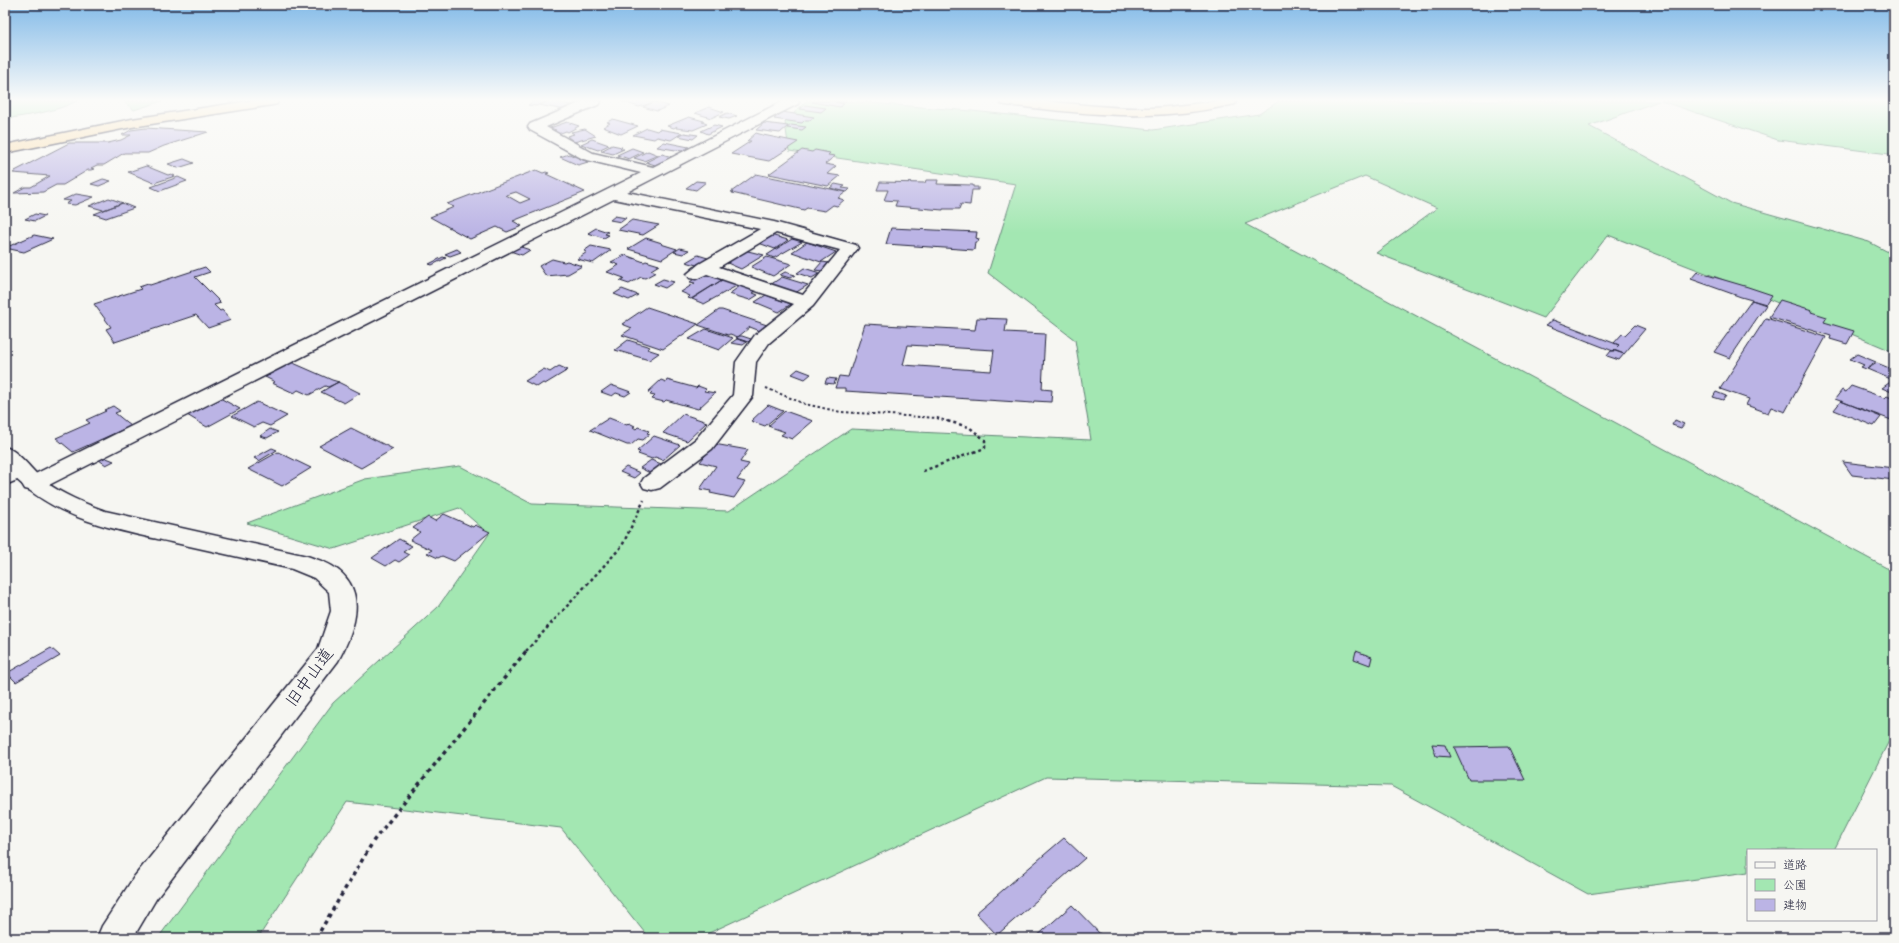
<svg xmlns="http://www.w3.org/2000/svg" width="1899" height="943" font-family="Itim,'Klee One',sans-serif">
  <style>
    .green { fill: #a3e7b2; stroke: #628476 }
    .building { fill: #bbb4e5; stroke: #22223b; fill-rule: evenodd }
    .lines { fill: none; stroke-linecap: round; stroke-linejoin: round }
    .street-casing { stroke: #22223b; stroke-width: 3 }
    .secondary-casing { stroke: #22223b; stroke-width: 3 }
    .highway-casing { stroke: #22223b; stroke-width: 3 }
    .path-far2 { stroke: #22223b; stroke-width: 2; stroke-dasharray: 2.5 2.5; stroke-linecap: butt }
    .path-far1 { stroke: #22223b; stroke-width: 2.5; stroke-dasharray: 3 3; stroke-linecap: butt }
    .path { stroke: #22223b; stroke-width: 3.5; stroke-dasharray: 4 4; stroke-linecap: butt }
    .street { fill: #f6f6f2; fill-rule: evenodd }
    .secondary { fill: #f6f6f2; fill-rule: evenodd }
    .highway { fill: #faddab; fill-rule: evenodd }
    .labels { text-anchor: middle; stroke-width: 3; stroke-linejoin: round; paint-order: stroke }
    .near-street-label { font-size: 17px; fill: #22223b; stroke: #f6f6f2 }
  </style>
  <rect width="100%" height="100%" fill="#f6f6f2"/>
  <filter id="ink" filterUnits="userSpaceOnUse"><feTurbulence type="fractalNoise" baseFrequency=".025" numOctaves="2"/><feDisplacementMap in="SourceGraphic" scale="8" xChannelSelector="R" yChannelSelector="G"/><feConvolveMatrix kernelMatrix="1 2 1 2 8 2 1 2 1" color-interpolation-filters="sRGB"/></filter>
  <g filter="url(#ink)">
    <path class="green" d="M5 101H77C55 112 29 115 5 119Z
      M127 101H162L134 110 125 103Z
      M806 101H846L972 111 1153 130 1259 114 1279 101H1659L1589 126 1731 203 1869 242 1894 255V352L1721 279 1608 235 1544 318 1376 253 1437 208 1365 176 1245 224 1894 572V731L1834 850H1748V872L1588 894 1391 786 1046 777 698 938H649L561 828 347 802 258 938H158L333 703 438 607 489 534 459 508 334 549 247 523 365 479 460 466 532 504 729 511 851 429 1091 440 1075 340 988 273 1016 184 789 151 785 122Z
      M1661 101H1894V152L1889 154 1778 140Z"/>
    <path class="building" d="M534 101H548L536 106 528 105Z
      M550 101H554L575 106 565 110 539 105Z
      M621 101H657L639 107Z
      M814 101H846L844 103 835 102 844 104 840 107 812 102Z
      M654 102 669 106 657 111 643 107Z
      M805 105 826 108 821 112 800 109Z
      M709 107 724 112 711 118 695 113Z
      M782 112 814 117 810 120H805L802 123 774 119Z
      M727 113 737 116 729 119 719 117Z
      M689 117 704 121 702 122 707 124 693 130 676 128 677 126 674 128 667 126Z
      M613 119 616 120 638 126 621 134 603 127 610 123 607 122Z
      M567 122 579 126 568 132 566 131 558 134 551 132 556 130 550 128Z
      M764 123 788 126 780 133 756 130Z
      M714 125 722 127 708 134 701 131Z
      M791 125 806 127 802 130 787 128Z
      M146 128 208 132 164 146 148 153H124L104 165H97L91 168 94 169 91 170H88L63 185H56L43 192 14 193 25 187H31L50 176 13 173 16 171H15L69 143H108L121 140 131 135H122L131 130Z
      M647 128 657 131 659 129 682 133 671 140 657 137 654 139 633 135Z
      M585 129 596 136 574 142 567 136 574 134 571 132Z
      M684 133 698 135 693 139 678 136Z
      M756 133 763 135 798 142 769 161 731 154 751 141H747Z
      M592 139 609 145 598 150 581 144Z
      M664 142 689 147 682 151 657 147Z
      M612 145 622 147 620 149H624L613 154 601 151Z
      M632 148 643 152 629 159 617 155Z
      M802 150 812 152 815 150 830 153 828 155 835 156 825 164 836 166 827 174 840 176 828 186 769 174Z
      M648 151 658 155 644 161 634 158Z
      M569 154 588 162 578 165 560 157Z
      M662 154 672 157 655 165 646 162Z
      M184 159 194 163 178 168 168 164Z
      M146 166 168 175 171 174 175 176 154 183 128 172Z
      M536 170 543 173 546 172 549 173 546 174 585 192 513 221 522 226 507 232 497 227 470 239 430 217 454 207 447 204ZM516 192 530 199 520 203 506 195Z
      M756 174 846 192 838 198 844 200 837 206 833 205 825 211 807 208 804 210 732 193 733 192H731Z
      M178 177 187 181 160 191 151 187Z
      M103 179 111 181 99 186 91 184Z
      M926 180H938L937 184 973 185V187H978V190H972L970 205 961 204 959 209H943V210L895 206 897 201 884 200 888 190H877L880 182 925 183Z
      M696 181 706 182 696 190 686 188Z
      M835 184 845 186 842 188 850 189 847 192 830 188Z
      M76 194 94 197 75 205 66 204 71 201 63 200Z
      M109 198 123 203 103 210 89 206Z
      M122 203 134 208 106 218 94 214Z
      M35 214 45 216 35 221 25 219Z
      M615 216 626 218 621 222 610 220Z
      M632 220 659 225 643 235 618 230Z
      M596 228 608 232 605 234 609 235 604 238 588 233Z
      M891 228 977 232 976 238 979 239 978 242H975L974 250 886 244Z
      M767 234 788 240 775 249 756 242Z
      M34 235 53 239 24 252 5 248Z
      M646 238 662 243 661 244 677 249 662 259 628 249Z
      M792 239 802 242 774 258 767 255Z
      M807 242 836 252 821 262 792 252Z
      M518 246 530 250 522 255 510 251Z
      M591 246 611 250 593 263 577 259 587 252 584 251Z
      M680 248 689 250 683 254 674 252Z
      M457 249 461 252 450 256 445 254Z
      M744 250 764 255 741 269 725 262Z
      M625 255 644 262 646 261 659 265 651 270 656 272 645 278 641 277 629 284 620 281 624 278 607 272 619 265 611 262Z
      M698 255 711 259 700 266 686 262Z
      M443 257 446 258 432 265 429 264Z
      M767 257 791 264 773 276 751 267Z
      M552 259 564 262 567 261 582 266 568 274 546 276 539 266Z
      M822 262 829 263 822 271 815 270Z
      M205 267 210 272 195 277 221 303 214 305 220 311 222 310 231 320 208 328 196 315 115 342 106 329 111 327 94 304 141 289 139 287 148 284 150 285Z
      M804 268 820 273 812 278 797 273Z
      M705 271 725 278 691 299 688 298 690 296 681 292 695 283 690 282Z
      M785 272 795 275 790 278 780 275Z
      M1697 272 1748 287 1772 295 1766 304 1741 297 1691 279Z
      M782 277 808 285 795 293 770 285Z
      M725 278 740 284 704 304 692 299Z
      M663 279 674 282 665 288 654 284Z
      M740 286 756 291 753 293 758 295 750 300 729 294Z
      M622 289 638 295 629 300 614 294Z
      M766 295 791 304 779 312 755 302Z
      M1752 300 1766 305 1730 358 1714 352Z
      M1780 300 1812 310 1811 312 1827 317 1824 322 1854 331 1847 344 1830 339 1831 336 1769 317Z
      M647 307 698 324 663 349 622 335 632 328 622 324Z
      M719 310H722L767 325 760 331 750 327 738 337 730 334 728 335 698 325Z
      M977 318 1007 319 1005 332 1045 334 1042 389 1052 390 1051 402 1034 401 1033 403 845 391V388H835L839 376 848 377 865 324 975 330ZM908 345 994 350 991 371 903 365Z
      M1766 318 1826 337 1785 412 1771 407 1768 413 1746 405 1749 399 1720 389Z
      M1553 320 1619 345 1613 351 1546 325Z
      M1635 325 1645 329 1624 354 1614 350 1619 345 1614 343 1622 334 1625 335Z
      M706 329 733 338 719 350 689 339Z
      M739 336H742L751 339 748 342 736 338Z
      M737 339 747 342 743 345 731 343Z
      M628 340 650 347 647 349 659 353 649 360 615 350Z
      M1611 351H1615L1624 354 1619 360 1607 356Z
      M1857 354 1876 362 1866 369 1861 367 1864 365 1850 359Z
      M291 362 332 380 339 382 328 387 325 386 309 395 298 390 294 393 272 383 275 382 265 377 270 375 264 372Z
      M1877 363 1894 370V393L1882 388 1893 380 1867 369Z
      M559 366 568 370 545 384 543 383 537 387 525 381 544 369 550 372Z
      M798 369 811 374 805 379 792 374Z
      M827 378 836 379 834 384 825 383Z
      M661 380 666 382 667 380 696 388 698 386 706 389 704 391 715 393 698 409 666 400 664 402 652 399 655 396 650 395 652 393 648 392Z
      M338 382 360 393 344 403 321 392Z
      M611 385 631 392 625 396 616 393 612 396 601 392Z
      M1851 386 1885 398 1887 396 1894 399V421L1835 399 1842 390 1846 392Z
      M1716 392 1726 396 1723 400 1713 397Z
      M220 398 240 409 207 427 187 415Z
      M1841 401 1881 417 1874 426 1834 410Z
      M257 402 287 416 270 426 262 423 254 427 232 416Z
      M768 405 783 411 765 426 751 421Z
      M113 406 120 411 115 413 131 426 73 452 56 438 90 423 86 420 106 411 104 410Z
      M785 411 813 421 792 439 781 435 785 432 768 426Z
      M683 414 707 422 687 441 663 433Z
      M609 418 627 425 629 423 635 426 633 427 636 429 638 427 649 431 647 433 650 434 643 440 638 439 631 445H627L590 430Z
      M1675 420 1684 424 1681 428 1672 425Z
      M351 428 393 449 361 468 319 446Z
      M270 429 278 432 267 438 260 436Z
      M654 436 680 445 663 460 655 457 652 459 638 454 640 452 637 451Z
      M714 444 748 450 740 462 749 464 737 480 745 482 734 498 710 493 711 491 700 489 716 466 700 462Z
      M272 448 277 450 259 461 254 458Z
      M278 452 311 468 282 486 248 469Z
      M104 457 114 461 106 465 99 460Z
      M651 460 664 465 652 474 640 468Z
      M1843 462 1894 468V480L1852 475Z
      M626 467 640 473 634 478 620 472Z
      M444 514 473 527 475 525 490 532 454 561 442 556 438 558 427 553 432 550 410 540 420 532 413 528 428 517 435 521Z
      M399 539 412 546 403 552 409 555 399 562 395 560 386 566 372 558Z
      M51 648 60 656 16 682 7 673Z
      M1356 651 1372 657 1370 665 1354 659Z
      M1432 744 1445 745 1450 757 1436 756Z
      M1509 746 1525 780H1469L1454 747Z
      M1064 838 1085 858 997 935 976 913Z
      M1072 905 1104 938H1035Z"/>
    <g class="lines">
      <defs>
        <path id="street" d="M584 101H601L600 104 546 127 593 153 653 167 783 101H799L798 104 627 192 774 222 856 245 858 248 813 306 769 343 756 362 753 396 712 449 660 488 652 490 644 488 641 483 644 478 696 439 733 395 736 362 755 335 794 304 707 274 696 279 690 278 687 274 699 264 760 229 614 199 41 489 33 491 25 489 22 484 25 479 641 173 583 159 530 130 528 127 530 124ZM776 233 840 250 803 295 719 267Z
          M19 464 27 466 30 471 27 476 5 485V469Z"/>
        <path id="secondary" d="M5 447C19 451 32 471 44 481 63 495 84 503 105 511L307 556C315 559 324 561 332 566 370 589 355 630 338 661L156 899 133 938H97L102 926 134 877 318 649 331 611 329 592 314 578 292 569C252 560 212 551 171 542 109 528 54 519 8 471L5 468Z"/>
        <path id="highway" d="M248 101H278L277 104 272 105 132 127 5 153V145L132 119Z
          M1000 101C1013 101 1026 100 1039 101 1075 103 1110 109 1146 108 1176 108 1206 100 1236 101L1235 104C1155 123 1086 114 1006 105L1001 104Z"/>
      </defs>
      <use href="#street" class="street-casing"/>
      <use href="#secondary" class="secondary-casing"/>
      <use href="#highway" class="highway-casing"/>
      <path class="path-far2" d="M766 388 805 404 841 412 937 418 950 422"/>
      <path class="path-far1" d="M923 471 985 448V440L969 427 947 421
        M526 651 622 546 644 500"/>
      <path class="path" d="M316 938 374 840 527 650"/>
      <use href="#street" class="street"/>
      <use href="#secondary" class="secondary"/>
      <use href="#highway" class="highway"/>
    </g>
  </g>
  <linearGradient id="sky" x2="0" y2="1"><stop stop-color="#82bae8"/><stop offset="0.43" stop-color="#fbfbf9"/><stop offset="1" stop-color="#fbfbf9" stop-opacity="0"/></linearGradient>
  <rect width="1899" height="233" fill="url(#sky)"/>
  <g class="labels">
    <g class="near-street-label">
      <text transform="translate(309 677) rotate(-54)" y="6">旧中山道</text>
    </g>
  </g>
  <rect width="1899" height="943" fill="none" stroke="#f6f6f2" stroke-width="20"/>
  <rect x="10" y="10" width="1879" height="923" fill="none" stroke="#22223b" stroke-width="1.5" filter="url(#ink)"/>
  <rect x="1747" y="849" width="130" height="72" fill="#f6f6f2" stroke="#a1a1a9"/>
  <rect x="1755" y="862" width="20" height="6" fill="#f6f6f2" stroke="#a1a1a9"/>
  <text x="1783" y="869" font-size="12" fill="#22223b">道路</text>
  <rect x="1755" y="879" width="20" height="12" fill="#a3e7b2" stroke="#a1a1a9"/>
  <text x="1783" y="889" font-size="12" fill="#22223b">公園</text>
  <rect x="1755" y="899" width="20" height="12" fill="#bbb4e5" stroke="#a1a1a9"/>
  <text x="1783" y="909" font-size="12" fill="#22223b">建物</text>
</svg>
